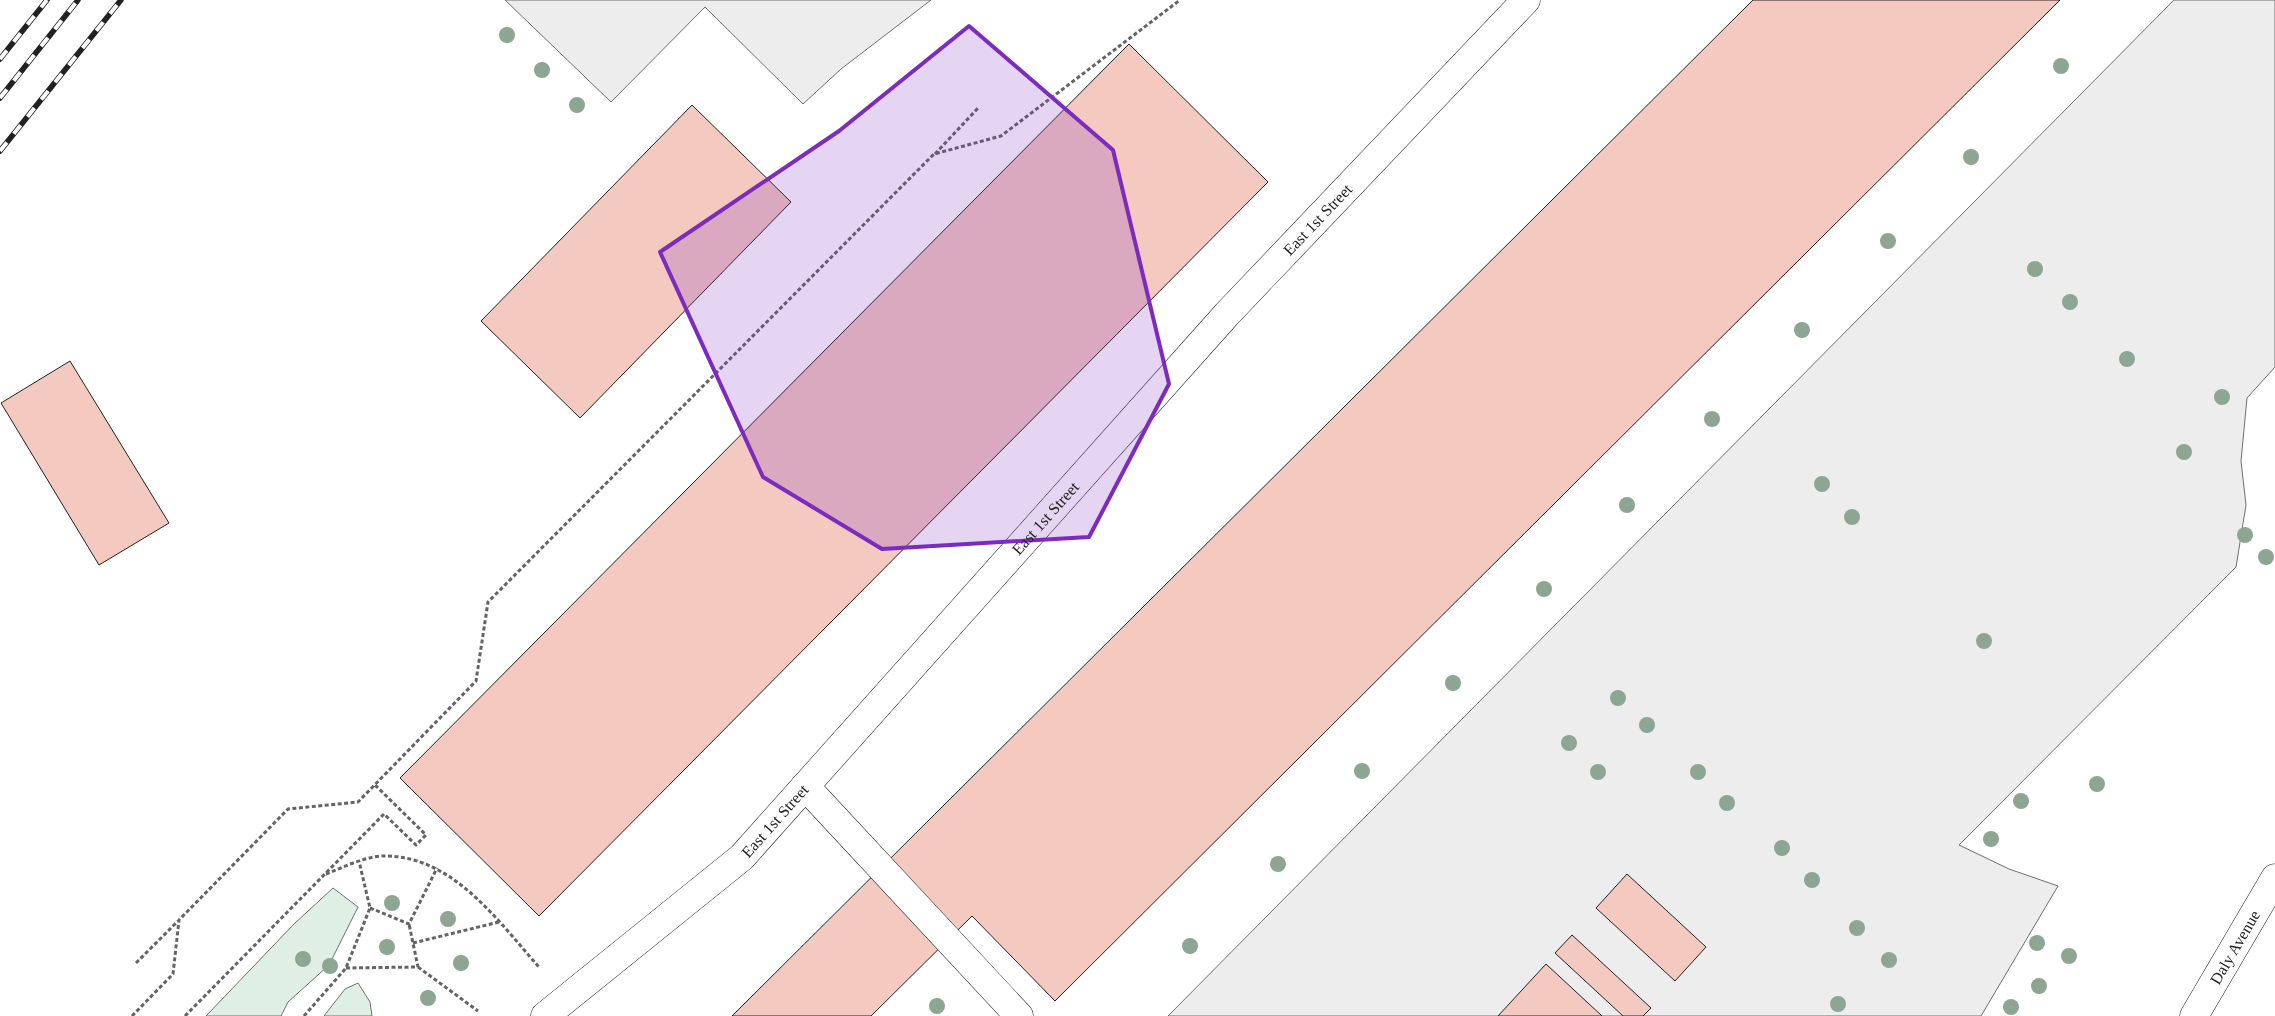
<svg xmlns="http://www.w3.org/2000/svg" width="2275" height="1016" font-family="Georgia,serif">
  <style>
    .green { fill: #e0efe3; stroke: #6f6f6f }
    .parking { fill: #ededed; stroke: #6f6f6f }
    .building { fill: #f3c9c0; stroke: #222 }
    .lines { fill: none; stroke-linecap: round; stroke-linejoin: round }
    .minor-casing { stroke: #222; stroke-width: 29 }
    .highway-casing { stroke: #222; stroke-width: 29 }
    .path { stroke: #646464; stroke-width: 3; stroke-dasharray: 4 2.5; stroke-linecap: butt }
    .minor { stroke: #fff; stroke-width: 28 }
    .highway { stroke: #fff; stroke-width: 28 }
    .rail-casing { stroke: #222; stroke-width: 5.5 }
    .rail { stroke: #fff; stroke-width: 4; stroke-dasharray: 11; stroke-linecap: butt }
    .tree { fill: #8da692 }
    .marked { fill: #7b2cbf; fill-opacity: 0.2; stroke: #7b2cbf; stroke-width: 4; stroke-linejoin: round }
    .labels { text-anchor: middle; stroke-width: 4; stroke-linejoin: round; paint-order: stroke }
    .street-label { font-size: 16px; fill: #222; stroke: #fff }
  </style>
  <rect width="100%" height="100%" fill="#fff"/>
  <path class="green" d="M333 888 358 907 329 965 288 1002 281 1016H206L294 924Z
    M358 983 370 1002 372 1016H324L345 989Z"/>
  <path class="parking" d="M505 0H931L841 69 803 104 705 7 611 102Z
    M2174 0H2275V367L2247 398 2241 461 2246 505 2236 567 1959 845 2009 869 2058 886 1981 1016H1168Z"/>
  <path class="building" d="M1753 0H2060L1055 1001 972 916 871 1016H732Z
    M1129 44 1268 182 539 916 400 778Z
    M692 105 791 202 580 418 481 321Z
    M70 361 169 523 99 565 1 403Z
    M1627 874 1706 947 1675 981 1596 908Z
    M1572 935 1651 1008 1643 1016H1623L1555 953Z
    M1546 964 1602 1016H1498Z"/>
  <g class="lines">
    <defs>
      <g id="minor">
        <path d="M805 786 1019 1016"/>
        <path id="s1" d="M545 1016 742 857 1227 314 1526 0"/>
      </g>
      <g id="highway">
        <path id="s2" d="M2194 1016 2275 878"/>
      </g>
    </defs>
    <use href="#minor" class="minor-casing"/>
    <use href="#highway" class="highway-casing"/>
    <path class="path" d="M935 154 979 107
      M326 874C344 867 365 856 385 856 453 856 498 921 539 967
      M370 908 409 924 437 868
      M413 943 499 922
      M136 963 178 921
      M418 967 478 1011
      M346 968 418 967 409 924
      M132 1016 173 974 179 920 288 809 358 802 476 681 488 602 934 154 1001 136 1180 0
      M185 1016 384 814 416 845 426 835 374 784
      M304 1016 346 968 370 908 359 861"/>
    <use href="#minor" class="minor"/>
    <use href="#highway" class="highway"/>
    <defs>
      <path id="rail" d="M0 59 47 0
        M0 98 78 0
        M0 151 121 0"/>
    </defs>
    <use href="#rail" class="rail-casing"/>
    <use href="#rail" class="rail"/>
  </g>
  <g class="tree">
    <circle cx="507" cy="35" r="8"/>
    <circle cx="2061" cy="66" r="8"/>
    <circle cx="542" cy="70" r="8"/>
    <circle cx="577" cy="105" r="8"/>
    <circle cx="1971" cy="157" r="8"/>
    <circle cx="1888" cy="241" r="8"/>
    <circle cx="2035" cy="269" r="8"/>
    <circle cx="2070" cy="302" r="8"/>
    <circle cx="1802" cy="330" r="8"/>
    <circle cx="2127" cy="359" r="8"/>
    <circle cx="2222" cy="397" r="8"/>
    <circle cx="1712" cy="419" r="8"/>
    <circle cx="2184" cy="452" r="8"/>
    <circle cx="1822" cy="484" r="8"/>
    <circle cx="1627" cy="505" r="8"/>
    <circle cx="1852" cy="517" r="8"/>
    <circle cx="2245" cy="535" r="8"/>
    <circle cx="2266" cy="557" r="8"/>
    <circle cx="1544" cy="589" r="8"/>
    <circle cx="1984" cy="641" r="8"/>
    <circle cx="1453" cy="683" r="8"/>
    <circle cx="1618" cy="698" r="8"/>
    <circle cx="1647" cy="725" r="8"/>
    <circle cx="1569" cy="743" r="8"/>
    <circle cx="1362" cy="771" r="8"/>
    <circle cx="1598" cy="772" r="8"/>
    <circle cx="1698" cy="772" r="8"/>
    <circle cx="2097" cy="784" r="8"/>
    <circle cx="2021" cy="801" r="8"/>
    <circle cx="1727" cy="803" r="8"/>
    <circle cx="1991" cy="839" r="8"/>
    <circle cx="1782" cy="848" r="8"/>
    <circle cx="1278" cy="864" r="8"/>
    <circle cx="1812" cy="880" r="8"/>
    <circle cx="392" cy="903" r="8"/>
    <circle cx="448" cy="919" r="8"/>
    <circle cx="1857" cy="928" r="8"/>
    <circle cx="2037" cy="943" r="8"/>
    <circle cx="1190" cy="946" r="8"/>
    <circle cx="387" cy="947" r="8"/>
    <circle cx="2069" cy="956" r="8"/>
    <circle cx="303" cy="959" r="8"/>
    <circle cx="1889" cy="960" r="8"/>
    <circle cx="461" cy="963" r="8"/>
    <circle cx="330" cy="966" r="8"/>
    <circle cx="2039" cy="986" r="8"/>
    <circle cx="428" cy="998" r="8"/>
    <circle cx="1838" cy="1004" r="8"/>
    <circle cx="937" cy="1006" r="8"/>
    <circle cx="2011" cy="1007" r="8"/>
  </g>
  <path class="marked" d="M969 26 1113 150 1169 384 1089 537 882 549 763 477 660 252 839 131Z"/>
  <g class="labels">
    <g class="street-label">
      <text dy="6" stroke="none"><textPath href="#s1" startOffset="1112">East 1st Street</textPath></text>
      <text dy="6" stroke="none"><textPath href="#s1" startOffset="708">East 1st Street</textPath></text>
      <text dy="6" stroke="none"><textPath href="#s1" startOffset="302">East 1st Street</textPath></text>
      <text dy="6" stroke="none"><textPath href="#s2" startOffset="80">Daly Avenue</textPath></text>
    </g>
  </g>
</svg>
